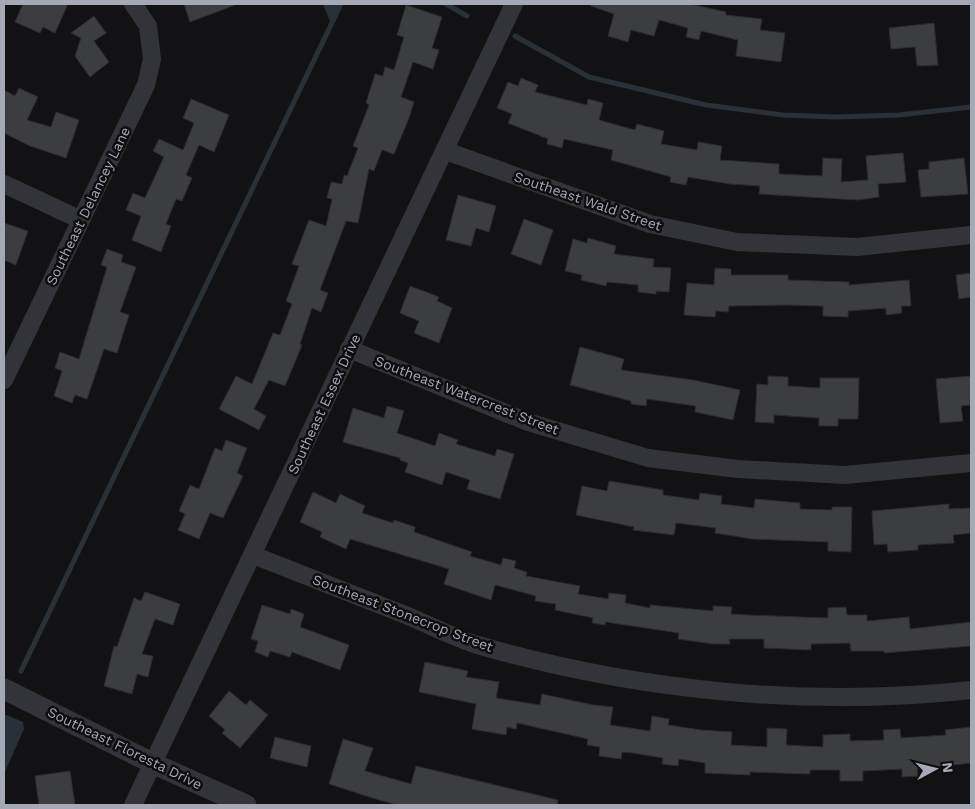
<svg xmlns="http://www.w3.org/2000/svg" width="975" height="809" font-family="'Work Sans',sans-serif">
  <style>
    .water { fill: #283138 }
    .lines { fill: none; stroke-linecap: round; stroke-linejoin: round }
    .stream { stroke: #283138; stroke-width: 5 }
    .building { fill: #3c3d41; stroke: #2c2c30 }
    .minor { stroke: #333439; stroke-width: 18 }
    .tertiary { stroke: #333439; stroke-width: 21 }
    .labels { text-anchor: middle; stroke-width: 5; stroke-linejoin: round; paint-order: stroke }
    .street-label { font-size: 14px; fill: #a4a9b5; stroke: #0e0d0f }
  </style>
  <rect width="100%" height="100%" fill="#121214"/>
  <path class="water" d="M323 4H341L331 24Z
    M4 714 23 722 24 729 4 774Z"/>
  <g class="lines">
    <path class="stream" d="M446 4 467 16
      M515 36 589 77 706 105 783 115 836 117 899 115 971 107
      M21 671 341 4"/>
  </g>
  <path class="building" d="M23 4H68L55 33 43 27 40 33 15 22Z
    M184 4H235V5L190 22Z
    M591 4H690L726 12V15L762 19 760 30 785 33 781 62 736 56 738 40 701 31 699 40 686 37 688 28 659 20 654 36 631 30 628 42 608 36 614 14 591 6Z
    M406 5 442 17 432 48 439 50 433 69 413 62 401 97 414 102 409 118 394 154 382 150 374 171 369 169 358 223 346 221 320 290 328 293 321 312 312 308 300 344 302 345 285 386 269 380 254 409 266 416 259 430 219 409 236 376 252 384 273 333 280 335 292 304 286 301 299 266 292 264 309 220 326 226 332 199 327 198 331 182 342 184 344 175 347 176 358 148 353 146 369 105 366 103 375 74 383 76 385 67 394 70 404 37 397 35Z
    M94 16 106 33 94 41 109 62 90 77 75 56 81 38 71 33Z
    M934 23 938 65 917 66 915 47 891 49 889 28Z
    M521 78 538 85 535 92 587 105 588 99 603 103 599 120 635 130 637 124 664 131 661 144 697 150 698 142 722 146 720 160 779 164V174L822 176 823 158 842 159 841 182 868 180 866 156 903 153 906 182 878 184 879 197 858 200 759 194 760 186 730 184 688 177 686 185 670 182 671 177 611 160 613 150 564 139 562 148 547 144 548 139 508 123 512 114 497 108 508 82 518 86Z
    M19 88 38 97 27 120 51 127 56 112 79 120 66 158 30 146 4 133V90L15 96Z
    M191 99 229 115 214 152 199 145 186 175 192 178 182 201 176 199 166 224 171 226 161 252 132 240 141 216 126 210 133 193 145 198 164 157 153 151 159 139 183 150 194 123 183 118Z
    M964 158 968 194 921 197 918 170 929 169V162Z
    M458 195 496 206 489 232 476 228 471 246 446 240Z
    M524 219 553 230 541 265 511 254Z
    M4 223 28 231 16 265 4 260Z
    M588 238 616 246 614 254 654 259 653 267 671 268 669 292 656 291V294L638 292V285L607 282 606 286 581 280 582 275 565 271 573 239 587 243Z
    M107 249 123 255 121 262 136 267 120 312 129 315 117 353 104 349 87 399 75 395 72 403 54 396 62 371 55 368 60 352 79 359 107 267 101 265Z
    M715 268 731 269V275H788V280L849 282V285L909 280 911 306H901L902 313 886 315V308L848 311V317L823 316V306L788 305 729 306 728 312 716 311 715 317 684 315 687 283 714 285Z
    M971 273V297L959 299 956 275Z
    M410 286 439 297 437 301 452 308 439 343 414 333 419 321 400 313Z
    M580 347 624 359 621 370 693 380 740 390 733 420 695 412 696 406 647 399 646 406 631 404V401L570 385Z
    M768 376 788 377V386L820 388V378H859L858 419H838V426H819V418L774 415V423L755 422 757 384 768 385Z
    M971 376V405L961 406 963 421 940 423 936 379Z
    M387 406 404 411 397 433 435 446 439 433 458 440 456 444 495 456 497 449 514 454 500 499 467 489 470 480 446 472 442 485 405 472 408 463 400 460V458L343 442 353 408 384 418Z
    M226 440 247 448 237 473 243 476 223 518 210 513 199 539 178 530 185 514 179 511 190 485 199 489 215 448 222 451Z
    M609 481 663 490V495L699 500 700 493 722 496 721 504 754 508 755 499 800 503V509L832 510V507H852L851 552 828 551V542L752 539 715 533 716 528 676 523 674 535 633 530 634 527 576 515 582 486 607 491Z
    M313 492 336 503 340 494 365 506 362 513 393 523 394 520 415 527 414 532 472 552 470 556 501 565 503 558 516 561 514 568 527 572 526 576 580 586 578 594 608 599 609 593 626 595 625 603 650 608V605L713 611V606L732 607 731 614 748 615 828 618V608L846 607 847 615H867V621L909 617 910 629 971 622V646L884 653V651H851L850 643 811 644V650L764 648V639H729L730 644H713L678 639 679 633 606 622 605 625 592 623 593 618 555 610 556 604 535 601 536 596 495 585 491 600 444 584 449 569 350 539 346 549 320 537 322 532 300 522Z
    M949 504V509L971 508V533L953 535 954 543 918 545V550L888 552 887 544 874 545 872 511Z
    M145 592 180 604 173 625 155 619 142 654 153 656 148 677 137 674 132 694 104 686 114 646 117 647 134 598 141 601Z
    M262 605 290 614 291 609 304 614 300 627 349 645 340 670 292 652 290 657 270 651 268 657 255 652 258 641 251 639Z
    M425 662 468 671 466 677 499 682 496 698 540 705 542 694 593 705 613 707 610 725 650 731 652 716 669 719 668 725 701 730 732 732 731 745 767 747V728L787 729 786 745 823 747V735L850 734V741L884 740 883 730 900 729 901 738 946 735 945 730 971 727V763L917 769 918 776 902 777V769L863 771V781H840V770H810V774L750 772V775L705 773V763L679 759 678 766 662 764 663 758 633 753 622 752 621 759 599 756 600 747 587 745 588 739 517 723 516 729 507 727 506 735 472 729 476 704 419 692Z
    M229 691 246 705 250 700 268 715 240 748 222 733 225 730 209 716Z
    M275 737 311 746 307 767 270 758Z
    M343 739 373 748 365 771 411 784 416 766 558 800 557 805H398L379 800 329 784Z
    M70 771 75 805H39L35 776Z"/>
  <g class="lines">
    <path class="minor" d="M446 151 650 224 737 242 857 247 971 235
      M4 184 81 220
      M349 349 528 422 648 458 738 469 845 475 971 463
      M4 380 146 85 152 59 148 26 133 4
      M253 555C305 575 356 596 408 616 432 626 456 639 481 646 639 691 809 708 971 690
      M133 805 514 4"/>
    <path class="tertiary" d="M4 689 154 764 246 805"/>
  </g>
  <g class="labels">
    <g class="street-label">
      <text transform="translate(588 201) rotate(19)" y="5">Southeast Wald Street</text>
      <text transform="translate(88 206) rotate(-64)" y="5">Southeast Delancey Lane</text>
      <text transform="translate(467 395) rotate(21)" y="5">Southeast Watercrest Street</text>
      <text transform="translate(324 404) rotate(-65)" y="5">Southeast Essex Drive</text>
      <text transform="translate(403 613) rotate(21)" y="5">Southeast Stonecrop Street</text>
      <text transform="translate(125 748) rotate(26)" y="5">Southeast Floresta Drive</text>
    </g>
  </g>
  <rect width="975" height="809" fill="none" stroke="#a4a9b5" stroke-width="10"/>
  <g transform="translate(935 769) rotate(83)" stroke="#0e0d0f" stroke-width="4" paint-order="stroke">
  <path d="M0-4L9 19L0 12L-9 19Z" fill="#a4a9b5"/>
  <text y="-8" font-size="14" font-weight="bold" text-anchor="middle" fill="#a4a9b5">N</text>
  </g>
</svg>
